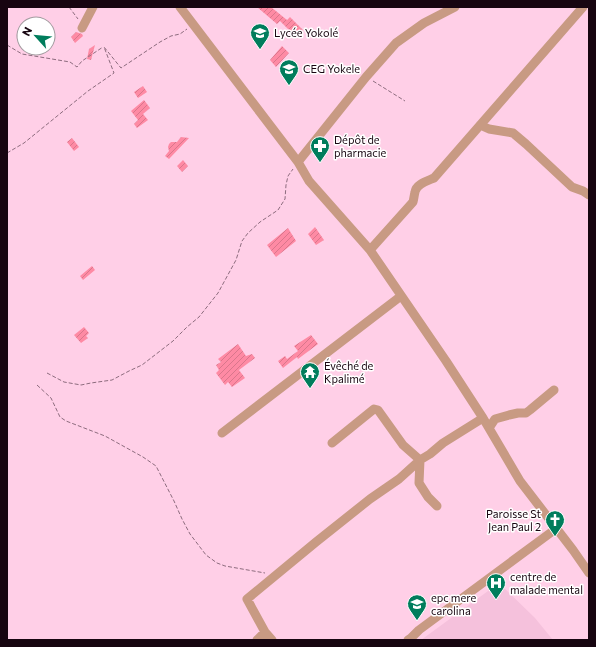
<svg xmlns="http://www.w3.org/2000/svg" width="596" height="647" font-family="Commissioner,sans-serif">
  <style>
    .built { fill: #f5c1dc }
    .building { fill: url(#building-hatch) }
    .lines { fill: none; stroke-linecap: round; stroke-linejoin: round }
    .path { stroke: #8d6c7e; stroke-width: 1; stroke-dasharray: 4 2; stroke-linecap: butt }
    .minor { stroke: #c89a83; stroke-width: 9 }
    .labels { text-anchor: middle; stroke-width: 3; stroke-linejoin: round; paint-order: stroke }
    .poi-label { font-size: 11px; fill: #170510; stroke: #fff; text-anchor: start }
  </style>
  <defs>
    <pattern id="building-hatch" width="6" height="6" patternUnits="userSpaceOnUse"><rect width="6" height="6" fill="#fe8aa4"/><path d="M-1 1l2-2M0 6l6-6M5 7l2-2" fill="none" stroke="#d9768c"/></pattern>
  </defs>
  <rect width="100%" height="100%" fill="#ffcfe7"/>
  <path class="built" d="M499 583 535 618 553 640H421Z"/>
  <path class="building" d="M257 7H271L287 20 290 17 303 30 296 37 280 21 277 24Z
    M76 32 82 34 83 36 75 43 71 37Z
    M95 45 91 60 87 59 89 49Z
    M282 46 289 53 276 67 270 60Z
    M143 86 147 92 138 98 134 92Z
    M144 100 150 108 143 114 148 120 137 128 134 124 138 120 131 111Z
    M181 137 189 138 169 159 165 156 169 151 168 147 169 144 171 142H177Z
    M72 138 79 147 74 151 67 142Z
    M183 160 188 166 182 172 177 166Z
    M315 227 324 240 316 245 308 234Z
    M288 228 296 241 276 257 267 245Z
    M92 266 95 270 83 280 80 276Z
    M84 327 89 333 86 336 88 338 81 343 74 335Z
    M311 335 318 344 298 359 297 357 283 368 278 361 285 356 287 359 298 351 294 346Z
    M238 344 246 356 252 354 255 358 239 370 245 378 232 387 228 382 225 385 216 373 219 370 216 365 221 362 218 359Z"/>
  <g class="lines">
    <path class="path" d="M69 7 78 19
      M7 45 22 54 70 62 77 67 82 61 103 47
      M373 81 405 101
      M7 102V103
      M7 153 24 143 88 91 114 73 104 47 121 68 160 42 171 36 180 34 187 29
      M47 373 64 382 81 385 91 383 112 380 129 371 142 365 173 341 187 327 199 317 218 293 236 260 242 241 248 233 260 222 278 210 285 199 286 185 288 176 293 169
      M37 385 51 398 60 417 66 421 105 436 143 457 156 466 174 501 182 519 190 534 206 555 217 563 225 566 265 573"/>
    <path class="minor" d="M180 7 298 162 309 181 370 250 446 361 483 418 520 481 573 550 589 573
      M82 28 93 7
      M480 125 489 129 513 133 526 144 572 187 583 191 589 195
      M298 162 366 77 396 43 424 23 455 7
      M370 250 413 202C414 198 414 196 415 192 416 184 427 181 434 178L583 7
      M489 428 495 419 509 415 518 413H526L530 410 554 390
      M222 433 401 296
      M332 443 374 409 378 410 403 445 420 460 419 483 428 497 437 506
      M257 640 265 632
      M272 640 265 632 247 599 316 542 370 499 399 479 420 460 430 454 443 443 483 418
      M408 640 411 638 419 630 557 528"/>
  </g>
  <defs>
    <symbol id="school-pin" viewBox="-11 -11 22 30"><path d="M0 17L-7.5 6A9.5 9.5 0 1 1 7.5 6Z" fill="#007d5c" stroke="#fff"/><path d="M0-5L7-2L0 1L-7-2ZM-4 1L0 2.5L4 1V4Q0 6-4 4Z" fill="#fff"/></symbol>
    <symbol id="pharmacy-pin" viewBox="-11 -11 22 30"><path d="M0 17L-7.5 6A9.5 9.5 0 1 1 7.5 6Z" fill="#007d5c" stroke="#fff"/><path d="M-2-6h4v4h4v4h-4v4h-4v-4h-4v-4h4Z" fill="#fff"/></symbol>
    <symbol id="temple-pin" viewBox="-11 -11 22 30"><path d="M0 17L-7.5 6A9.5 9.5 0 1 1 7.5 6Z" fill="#007d5c" stroke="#fff"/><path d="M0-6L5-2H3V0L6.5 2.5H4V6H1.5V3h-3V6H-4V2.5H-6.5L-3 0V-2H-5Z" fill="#fff"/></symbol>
    <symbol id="church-pin" viewBox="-11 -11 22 30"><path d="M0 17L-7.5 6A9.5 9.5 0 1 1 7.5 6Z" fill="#007d5c" stroke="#fff"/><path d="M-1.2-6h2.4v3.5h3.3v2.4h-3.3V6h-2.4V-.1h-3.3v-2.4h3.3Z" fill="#fff"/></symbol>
    <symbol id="hospital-pin" viewBox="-11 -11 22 30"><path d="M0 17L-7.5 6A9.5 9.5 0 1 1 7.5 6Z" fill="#007d5c" stroke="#fff"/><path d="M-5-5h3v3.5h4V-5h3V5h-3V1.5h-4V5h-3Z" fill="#fff"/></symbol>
  </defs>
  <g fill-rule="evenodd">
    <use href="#school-pin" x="249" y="22" width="22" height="30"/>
    <use href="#school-pin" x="278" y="58" width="22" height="30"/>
    <use href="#pharmacy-pin" x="309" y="135" width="22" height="30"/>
    <use href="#temple-pin" x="299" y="361" width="22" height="30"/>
    <use href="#church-pin" x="544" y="509" width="22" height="30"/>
    <use href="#hospital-pin" x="485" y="572" width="22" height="30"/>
    <use href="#school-pin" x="406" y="593" width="22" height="30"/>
  </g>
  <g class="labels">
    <g class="poi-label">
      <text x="274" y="37">Lycée Yokolé</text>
      <text x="303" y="73">CEG Yokele</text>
      <text x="334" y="144">Dépôt de<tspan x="334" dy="13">pharmacie</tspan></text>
      <text x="324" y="370">Évêché de<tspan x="324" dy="13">Kpalimé</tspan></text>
      <text x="541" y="518" text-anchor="end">Paroisse St<tspan x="541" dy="13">Jean Paul 2</tspan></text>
      <text x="510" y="581">centre de<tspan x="510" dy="13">malade mental</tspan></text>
      <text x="431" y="602">epc mere<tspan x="431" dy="13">carolina</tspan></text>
    </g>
  </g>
  <rect width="596" height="647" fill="none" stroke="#170510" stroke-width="16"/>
  <g transform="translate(36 36) rotate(297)"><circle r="19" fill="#ffffff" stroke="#a29b9f"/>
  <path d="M0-3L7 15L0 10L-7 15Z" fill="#007d5c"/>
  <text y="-6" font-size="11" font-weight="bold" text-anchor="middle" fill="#170510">N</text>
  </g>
</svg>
